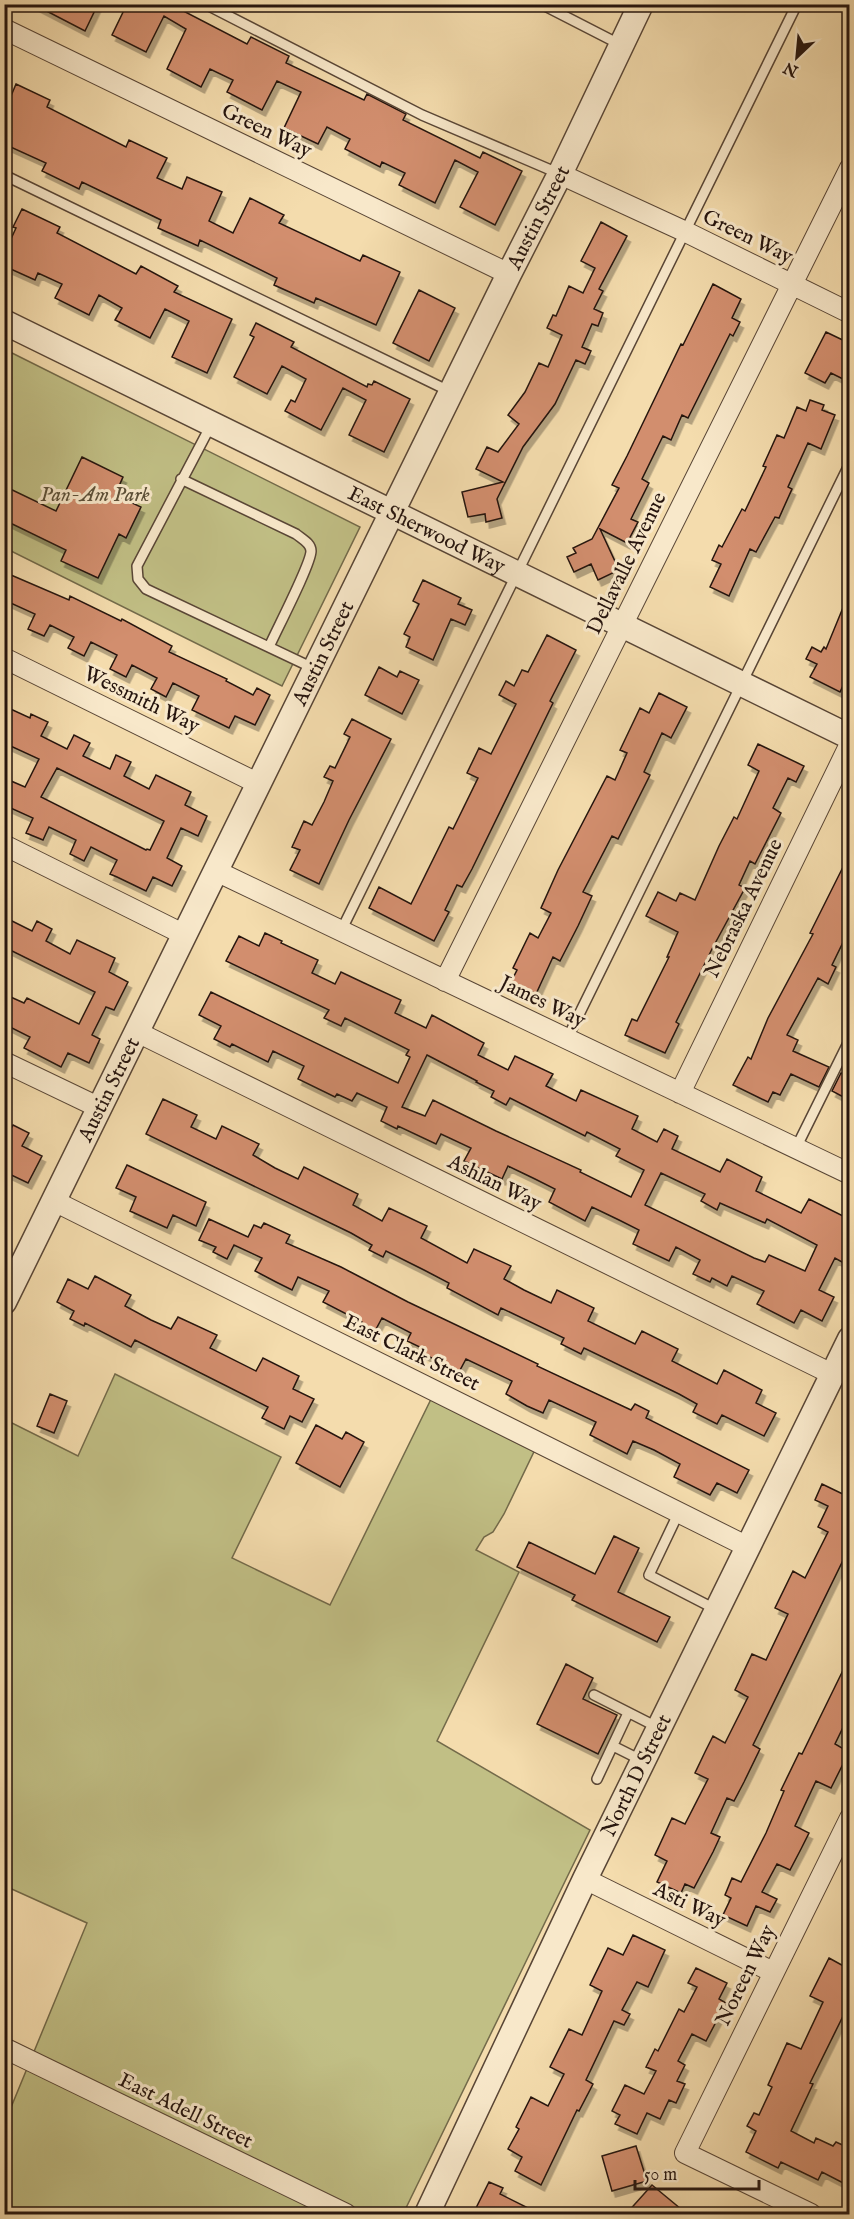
<svg xmlns="http://www.w3.org/2000/svg" width="854" height="2219" font-family="'IM FELL English',serif">
  <style>
    .green { fill: #c1bf85; stroke: #736a4a; stroke-width: 1.5 }
    .building { fill: #d28e6e; stroke: #25140e; stroke-width: 1.5; fill-rule: evenodd; filter: url(#shadow) }
    .lines { fill: none; stroke-linecap: round; stroke-linejoin: round }
    .service-casing { stroke: #594636; stroke-width: 12 }
    .minor-casing { stroke: #594636; stroke-width: 22 }
    .tertiary-casing { stroke: #594636; stroke-width: 27 }
    .service { stroke: #f8e8ca; stroke-width: 9 }
    .minor { stroke: #f8e8ca; stroke-width: 20 }
    .tertiary { stroke: #f8e8ca; stroke-width: 24 }
    .labels { text-anchor: middle; stroke-width: 6; stroke-linejoin: round; paint-order: stroke }
    .street-label { font-size: 21px; fill: #25140e; stroke: #f8e8ca }
    .park-label { font-size: 21px; font-style: italic; fill: #5c5038; stroke: #f8e8ca }
  </style>
  <defs>
    <filter id="shadow"><feDropShadow dx="3.5" dy="6" stdDeviation="0" flood-color="#0004"/></filter>
  </defs>
  <rect width="100%" height="100%" fill="#f4dcad"/>
  <filter id="stains"><feTurbulence type="fractalNoise" baseFrequency=".00333" numOctaves="4"/><feColorMatrix values="0 0 0 0 .2 0 0 0 0 .09 0 0 0 0 .02 0 0 0 .5 -.17"/></filter>
  <radialGradient id="worn" r=".72"><stop offset=".6" stop-color="#630" stop-opacity="0"/><stop offset="1" stop-color="#630" stop-opacity=".3"/></radialGradient>
  <path class="green" d="M4 349 360 527 282 686 5 548Z
    M115 1374 281 1457 232 1558 330 1605 438 1385 542 1435 504 1514 493 1532 484 1537 476 1550 519 1572 437 1741 590 1830 403 2214H5V2122L87 1923 5 1886 4 1419 78 1456Z"/>
  <path class="building" d="M33 4H98L85 31Z
    M127 4H170L247 44 251 37 289 56 286 63 364 100 367 94 406 114 403 120 480 158 483 152 522 171 495 225 460 207 478 172 455 160 435 203 399 185 405 173 382 162 380 167 345 149 350 139 327 127 318 144 284 128 301 92 277 81 262 110 227 92 233 80 210 69 201 87 167 69 186 29 164 16 146 52 112 35Z
    M16 84 50 100 47 107 126 147 129 140 167 158 157 178 182 189 187 177 222 192 209 221 233 233 250 198 284 215 279 223 360 261 363 255 400 272 376 325 316 298 314 303 274 285 277 278 200 240 198 246 158 228 161 220 82 182 79 189 42 171 46 163 4 144V92L11 96Z
    M22 209 60 227 57 233 136 274 141 266 178 286 174 292 232 319 207 373 172 357 189 321 165 309 150 338 115 320 122 308 99 295 89 315 55 298 62 284 38 273 35 280 4 266V254L16 228 13 227Z
    M601 222 627 236 599 289 603 291 594 309 603 313 598 326 592 324 582 347 591 351 585 364 576 360 555 404 523 447 497 499 502 518 486 522 485 514 468 517 462 492 503 482 476 469 487 447 498 452 519 424 508 415 525 392 539 363 548 367 562 335 547 328 553 315 556 316 569 286 583 293 595 268 581 261Z
    M713 284 741 299 732 318 740 322 733 336 730 334 688 418 682 415 671 440 663 436 642 479 649 483 631 519 638 522 627 543 600 529 619 570 598 580 591 564 574 572 567 557 576 553 573 548 592 539 619 488 612 485 627 456 681 344 683 345Z
    M419 290 455 308 429 361 393 343Z
    M256 323 294 342 291 347 367 387 368 384 372 385 374 381 410 399 384 452 349 435 366 400 343 388 321 430 285 411 291 400 295 402 306 379 282 366 267 394 234 377 254 337 250 335Z
    M826 332 849 343V382L831 373 825 383 805 373Z
    M810 400 824 405 822 410 835 415 821 449 808 443 788 487 792 489 779 518 775 517 756 552 750 549 729 596 710 587 721 564 712 560 719 545 722 547 742 509 745 511 766 467 763 466 777 435 784 438 797 407 806 411Z
    M82 457 123 477 115 495 141 507 126 538 119 534 98 578 61 561 66 550 4 520V486L56 511Z
    M4 572 69 600 70 596 121 621 122 619 172 646 169 652 227 679 226 681 253 695 257 688 270 695 255 725 235 716 229 728 192 710 199 696 173 683 166 697 151 689 157 678 132 665 126 677 110 669 117 655 91 642 84 656 68 648 74 637 50 625 44 636 28 629 35 614 4 600Z
    M423 580 461 598 458 604 472 610 465 625 451 619 433 660 406 647 410 637 404 634 419 604 413 601Z
    M849 593V673L840 692 810 677 817 664 806 659 812 647 821 652 824 647 826 649Z
    M547 635 576 650 550 701 553 703 535 740 472 869 462 887 457 885 445 910 449 912 434 941 369 908 379 887 411 904 449 827 453 829 478 778 467 773 479 748 491 754 516 704 499 695 506 681 514 686 522 670 528 672Z
    M379 667 397 677 400 671 419 680 402 714 365 695Z
    M659 693 687 707 671 738 662 733 644 772 650 775 618 839 612 836 583 892 592 896 578 926 560 961 553 957 536 994 511 982 517 970 513 968 530 933 538 938 551 913 541 908 558 870 607 776 615 780 627 753 620 750 640 708 649 713Z
    M4 706 30 718 31 714 48 722 41 736 67 749 74 735 90 743 83 756 110 769 116 755 131 762 124 776 149 789 156 775 191 792 185 805 207 816 198 836 181 828 167 858 182 866 172 886 153 877 146 891 117 877 110 874 117 860 91 847 84 861 70 854 76 840 49 827 43 840 26 833 33 818 4 805V778L25 787 39 759 4 743ZM57 768 164 821 150 850 147 849 146 850 41 797Z
    M352 719 391 739 349 820 319 884 290 870 300 850 292 847 304 821 312 825 324 802 333 781 324 777 330 766 335 768 350 737 344 734Z
    M758 744 804 766 796 782 788 778 773 808 781 813 755 864 750 861 739 885 745 888 712 949 676 1022 679 1024 665 1053 625 1035 632 1019 637 1021 669 957H667L678 932 646 916 658 892 676 901 680 893 695 900 719 846 734 817 737 819 759 771 748 765Z
    M849 855V930L832 965 836 967 828 984 818 978 787 1035 798 1040 793 1051 829 1067 819 1087 791 1074 780 1095 773 1092 768 1102 733 1085 748 1057 751 1059 768 1018 813 934 810 933Z
    M4 917 32 931 37 921 52 929 46 941 70 954 77 940 115 958 109 972 128 982 114 1010 106 1007 92 1035 100 1039 89 1063 68 1053 61 1067 24 1048 30 1037 4 1024V994L24 1003 27 998 79 1024 95 992 4 947Z
    M265 933 282 941 281 943 318 960 312 973 335 984 341 972 362 982 401 1000 395 1013 426 1028 432 1015 484 1043 478 1055 508 1070 515 1056 553 1074 546 1086 576 1101 581 1090 638 1116 632 1129 657 1142 664 1129 678 1136 672 1149 720 1172 727 1159 762 1177 756 1191 801 1213 809 1199 849 1219V1266L835 1258 819 1290 834 1297 822 1321 801 1310 794 1323 757 1304 764 1291 732 1276 727 1286 712 1278 710 1282 693 1274 700 1260 676 1247 669 1261 633 1244 639 1230 619 1220 592 1207 585 1221 549 1202 555 1189 535 1179 508 1166 502 1179 464 1161 471 1148 441 1134 436 1144 398 1126 397 1129 381 1121 387 1107 357 1093 352 1101 337 1094 335 1097 298 1079 304 1066 273 1051 268 1062 232 1044 230 1047 214 1039 221 1026 199 1015 211 992 398 1083 410 1057 406 1055 409 1050 345 1018 341 1026 324 1018 329 1010 226 961 239 936 259 946ZM427 1055 477 1081 476 1082 494 1091 491 1097 506 1105 510 1098 585 1136 587 1132 620 1149 616 1156 644 1170 631 1197 580 1172 581 1170 496 1131 433 1100 425 1116 402 1107ZM661 1173 705 1194 701 1201 717 1210 720 1203 765 1223 767 1219 817 1245 805 1271 769 1255 765 1262 754 1258 645 1205Z
    M841 1073 849 1077V1100L832 1091Z
    M163 1099 197 1115 191 1127 216 1139 222 1126 259 1144 253 1155 275 1168 298 1179 304 1167 358 1194 353 1205 382 1221 389 1208 427 1226 421 1238 467 1263 474 1249 511 1266 504 1279 524 1290 551 1303 557 1290 594 1308 588 1321 635 1344 642 1331 678 1349 672 1361 717 1384 724 1370 762 1390 756 1403 776 1413 764 1436 722 1415 717 1424 693 1412 697 1404 679 1394 584 1348 581 1354 561 1344 564 1338 501 1308 498 1315 447 1288 449 1283 424 1270 386 1251 383 1257 369 1250 372 1245 351 1233 146 1134Z
    M13 1125 29 1133 22 1146 42 1156 28 1183 7 1173 11 1166 4 1163V1143Z
    M127 1165 206 1202 196 1226 173 1215 167 1228 130 1211 136 1197 116 1188Z
    M209 1219 248 1237 254 1225 261 1228 264 1223 290 1235 286 1243 341 1267 408 1302 538 1364 537 1366 631 1410 635 1404 649 1411 646 1418 749 1470 737 1493 717 1483 710 1495 674 1477 680 1464 654 1450 633 1441 627 1454 590 1435 596 1422 549 1400 543 1413 527 1406 506 1394 512 1381 466 1359 459 1372 422 1353 424 1349 407 1341 411 1333 382 1318 375 1331 361 1324 362 1322 323 1302 329 1291 298 1277 292 1290 276 1282 255 1271 262 1258 234 1245 227 1259 213 1252 216 1247 199 1240Z
    M95 1276 131 1295 125 1306 151 1320 171 1329 178 1317 217 1335 210 1348 256 1371 263 1358 299 1376 293 1389 314 1399 302 1422 290 1416 284 1429 262 1418 268 1407 135 1340 131 1347 85 1323 84 1326 70 1319 74 1311 57 1302 68 1279 88 1289Z
    M50 1394 67 1401 54 1433 37 1426Z
    M316 1425 342 1439 346 1432 364 1442 340 1487 296 1463Z
    M822 1484 849 1497V1548L753 1745 760 1749 744 1782 734 1801 727 1798 711 1833 720 1837 713 1852 694 1888 685 1884 681 1893 657 1882 667 1861 655 1855 672 1818 685 1824 708 1779 695 1773 705 1752 713 1736 725 1743 748 1697 735 1690 752 1654 766 1660 788 1614 775 1608 793 1571 805 1578 828 1532 818 1527 828 1506 815 1500Z
    M614 1536 639 1548 618 1592 670 1617 657 1642 572 1600 575 1595 517 1567 529 1542 595 1574Z
    M849 1658V1715L835 1744 849 1752 831 1788 816 1781 795 1826 809 1833 801 1849 790 1870 777 1864 762 1892 777 1899 770 1912 756 1906 747 1926 723 1915 731 1898 725 1895 732 1878 741 1882 766 1833 784 1791 781 1790 799 1753 802 1754Z
    M566 1664 593 1678 583 1699 617 1715 598 1754 537 1724Z
    M633 1935 665 1950 648 1987 637 1982 622 2010 630 2014 624 2025 614 2021 586 2080 593 2084 579 2111 577 2110 541 2185 515 2171 522 2157 508 2149 519 2129 516 2127 531 2097 548 2106 564 2074 550 2067 569 2029 582 2035 602 1991 590 1985 608 1948 623 1955Z
    M829 1958 849 1969V2004L810 2083 813 2084 791 2131 814 2143 816 2138 833 2146 836 2142 849 2148V2186L822 2172 818 2180 781 2162 778 2168 746 2152 756 2131 747 2126 754 2113 759 2115 772 2087 768 2085 787 2043 801 2049 823 2002 810 1996Z
    M696 1968 727 1983 719 1999 726 2003 706 2041 692 2034 678 2061 685 2065 677 2081 685 2084 676 2103 669 2100 660 2119 647 2113 637 2134 615 2124 620 2115 612 2111 625 2085 644 2094 656 2071 646 2067 655 2049 658 2051 679 2009 684 2012 697 1987 688 1983Z
    M636 2146 647 2181 612 2191 602 2156Z
    M489 2182 503 2188 500 2194 540 2214H473Z
    M652 2185 687 2214H626Z"/>
  <g class="lines">
    <defs>
      <path id="service" d="M205 4 422 115 560 174
        M541 4 621 45
        M4 175 449 391
        M211 425 137 566 138 579 146 589 313 668
        M181 479 296 534C302 539 311 543 311 551 311 564 276 631 269 647
        M341 931 797 4
        M567 1039 850 463
        M796 1148 850 1039
        M679 1512 649 1575 717 1610
        M594 1695 659 1728
        M613 1746 643 1761
        M597 1779 628 1713"/>
      <path id="minor" d="M4 29 509 274
        M560 174 686 232 850 313
        M4 658 259 784
        M4 845 185 935
        M216 871 850 1174
        M445 981 850 168
        M137 1032 832 1374
        M4 1062 100 1108
        M680 1093 850 744
        M54 1201 748 1547
        M585 1879 773 1972
        M4 2048 346 2214
        M811 2214 685 2153 850 1818"/>
      <g id="tertiary">
        <path id="s1" d="M4 322 850 737"/>
        <path id="s2" d="M4 1302 509 274 560 174 641 4"/>
        <path id="s3" d="M427 2214 585 1879 850 1339"/>
      </g>
    </defs>
    <use href="#service" class="service-casing"/>
    <use href="#minor" class="minor-casing"/>
    <use href="#tertiary" class="tertiary-casing"/>
    <use href="#service" class="service"/>
    <use href="#minor" class="minor"/>
    <use href="#tertiary" class="tertiary"/>
  </g>
  <g class="labels">
    <g class="street-label">
      <text transform="translate(267 130) rotate(26)" y="7">Green Way</text>
      <text dy="7" stroke="none"><textPath href="#s2" startOffset="1209">Austin Street</textPath></text>
      <text transform="translate(748 236) rotate(26)" y="7">Green Way</text>
      <text dy="7" stroke="none"><textPath href="#s1" startOffset="471">East Sherwood Way</textPath></text>
      <text transform="translate(626 563) rotate(-64)" y="7">Dellavalle Avenue</text>
      <text dy="7" stroke="none"><textPath href="#s2" startOffset="723">Austin Street</textPath></text>
      <text transform="translate(142 699) rotate(26)" y="7">Wessmith Way</text>
      <text transform="translate(743 908) rotate(-64)" y="7">Nebraska Avenue</text>
      <text transform="translate(543 1001) rotate(26)" y="7">James Way</text>
      <text dy="7" stroke="none"><textPath href="#s2" startOffset="237">Austin Street</textPath></text>
      <text transform="translate(495 1182) rotate(26)" y="7">Ashlan Way</text>
      <text transform="translate(412 1352) rotate(26)" y="7">East Clark Street</text>
      <text dy="7" stroke="none"><textPath href="#s3" startOffset="486">North D Street</textPath></text>
      <text transform="translate(690 1904) rotate(26)" y="7">Asti Way</text>
      <text transform="translate(745 1975) rotate(-64)" y="7">Noreen Way</text>
      <text transform="translate(186 2110) rotate(26)" y="7">East Adell Street</text>
    </g>
    <g class="park-label">
      <text x="95" y="501">Pan-Am Park</text>
    </g>
  </g>
  <rect width="854" height="2219" fill="none" stroke="#f4dcad" stroke-width="24"/>
  <rect x="6" y="6" width="842" height="2207" fill="none" stroke="#25140e" stroke-width="3"/>
  <rect x="12" y="12" width="830" height="2195" fill="none" stroke="#25140e" stroke-width="1.5"/>
  <g transform="translate(797 57) rotate(206)" stroke="#f8e8ca" stroke-width="4.5" paint-order="stroke">
  <path d="M0-4.5L10 22L0 15L-10 22Z" fill="#25140e"/>
  <text y="-9" font-size="16" font-weight="bold" text-anchor="middle" fill="#25140e">N</text>
  </g>
  <path d="M635 2180v9h124v-9" fill="none" stroke="#25140e" stroke-width="3"/>
  <text x="644" y="2180" font-size="18" fill="#25140e" stroke="#f8e8ca" stroke-width="4.5" paint-order="stroke">50 m</text>
  <rect width="100%" height="100%" filter="url(#stains)"/>
  <rect width="100%" height="100%" fill="url(#worn)"/>
</svg>
